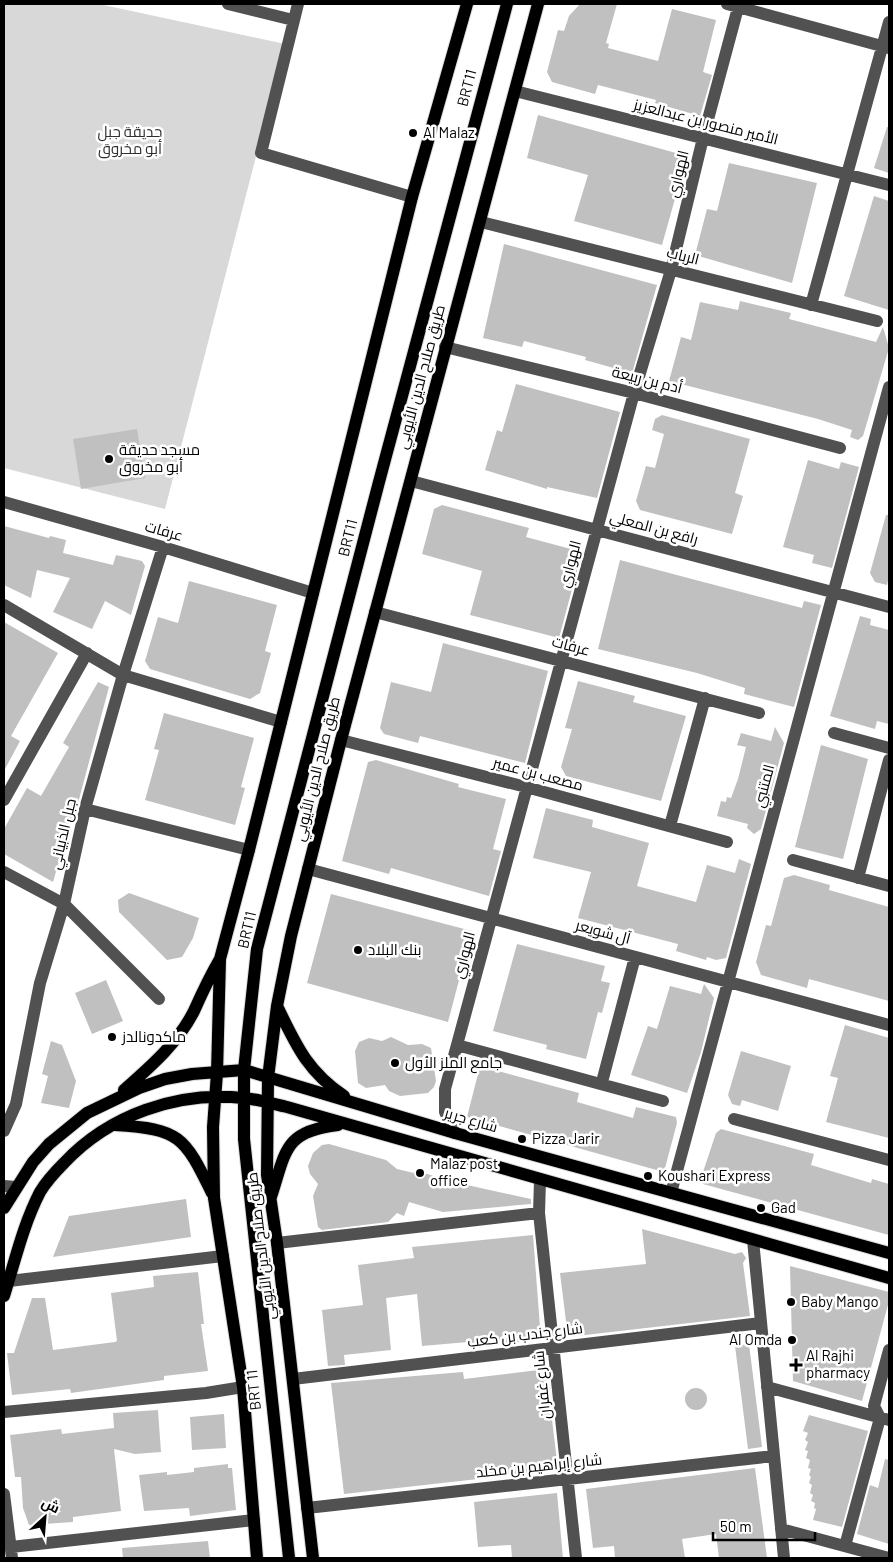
<svg xmlns="http://www.w3.org/2000/svg" width="893" height="1562" font-family="Barlow,Cairo,sans-serif">
  <style>
    .green { fill: #d8d8d8 }
    .building { fill: #c0c0c0 }
    .lines { fill: none; stroke-linecap: round; stroke-linejoin: round }
    .major-casing { stroke: #dbdbdb; stroke-width: 14 }
    .minor { stroke: #515151; stroke-width: 12 }
    .major { stroke: #000; stroke-width: 12 }
    .poi-dot { fill: #000; stroke: #fff; stroke-width: 2 }
    .labels { text-anchor: middle; stroke-width: 5; stroke-linejoin: round; paint-order: stroke }
    .street-label { font-size: 15px; fill: #000; stroke: #fff }
    .park-label { font-size: 15px; fill: #2f2f2f; stroke: #fff }
    .poi-label { font-size: 15px; fill: #000; stroke: #fff; text-anchor: start }
  </style>
  <rect width="100%" height="100%" fill="#fff"/>
  <path class="green" d="M4 4H99L285 44 165 509 4 468Z"/>
  <path class="building" d="M580 4H617L606 43 609 44 608 48 658 61 672 9 716 20 703 72 712 75 700 116 655 103 656 100 598 85 595 94 552 82 547 72 558 30 564 31 569 16Z
    M538 115 687 156 662 245 574 221 588 175 527 158Z
    M887 127H889V173L874 168Z
    M729 163 817 183 792 283 695 255 707 209 717 211Z
    M874 196 889 201V310L844 296Z
    M504 244 657 285 633 370 628 372 585 360 586 357 524 341 522 347 483 338Z
    M740 301 791 313 789 319 876 342 883 327 889 348 863 436 858 440 850 437 852 430 818 419 669 381 681 337 691 340 700 302 738 310Z
    M516 384 620 412 597 498 547 487V489L485 470 497 430 502 432Z
    M662 415 750 439 735 493 743 496 732 534 640 510 636 501 646 466 655 468 664 434 652 430 655 419Z
    M137 429 145 478 81 489 73 439Z
    M808 460 839 469 841 462 859 467 832 568 812 563 814 555 783 547Z
    M442 505 529 528 526 537 582 552 559 638 470 615 482 571 422 554 434 509Z
    M886 515H889V576L887 585 875 582 870 573Z
    M4 526 49 538 50 536 66 540 63 553 113 565 116 555 142 561 145 566 131 615 105 601 92 629 53 612 70 578 37 570 31 598 4 585Z
    M620 560 802 608 804 601 821 605 794 707 744 694 745 688 697 673 598 649Z
    M189 581 277 605 265 651 271 653 260 693 250 699 150 669 145 661 158 617 178 623Z
    M860 616 871 619 870 625 889 630V724L877 721 875 729 830 716Z
    M4 622 58 653 11 736 20 741 4 771Z
    M443 643 548 671 525 763 420 736 418 743 384 734 380 728 391 682 431 692Z
    M578 681 635 696 633 702 686 716 661 801 566 776 561 767 572 729 565 728Z
    M98 682 109 687 77 807 75 806 53 882 4 854V829L27 788 41 796 69 747 63 743Z
    M164 713 254 738 241 787 245 788 235 825 145 800 159 750 154 749Z
    M775 727 784 743 761 829 754 834 747 828 748 824 717 816 721 801 726 802 727 797 731 798 738 779 746 747 737 745 741 733 771 741Z
    M821 745 868 759 843 859 795 847Z
    M376 760 459 784 458 787 506 799 493 849 501 851 489 896 391 868 389 874 342 861 368 762Z
    M546 808 593 820 592 827 649 843 637 886 696 902 707 865 735 873 739 859 751 864 726 958 716 960 707 957 706 960 676 951 678 944 578 918 591 872 533 858Z
    M794 875 830 885 829 890 889 907V1001L809 979 807 988 761 975 756 962 766 925 771 926 784 878Z
    M129 893 199 918 193 938 182 957 167 960 119 912 118 900Z
    M331 894 472 931 448 1022 307 983Z
    M517 944 605 966 601 981 610 983 602 1013 598 1012 586 1059 546 1049 547 1045 493 1031Z
    M106 980 123 1021 92 1034 75 993Z
    M704 984 714 998 701 1052 687 1093 631 1075 648 1026 657 1029 670 986 701 994Z
    M845 1025 889 1038V1138L826 1122 838 1078 830 1076Z
    M391 1037 408 1045 422 1044 431 1048 436 1081 434 1087 428 1093 400 1096 389 1091 385 1085 366 1088 358 1083 355 1051 359 1042 369 1038 382 1041Z
    M51 1041 62 1045 76 1081 69 1108 41 1103 48 1076 42 1074Z
    M741 1051 791 1066 778 1111 742 1100 740 1106 732 1104 728 1095Z
    M480 1066 579 1093 577 1102 633 1118 636 1107 676 1117 677 1123 665 1168 660 1171 467 1117Z
    M721 1129 814 1154 811 1165 871 1183 872 1179 889 1184V1235L703 1184 701 1178 716 1133Z
    M329 1144 386 1160 397 1169 414 1173 415 1170 449 1181 531 1199V1204L443 1212 409 1202 404 1216 397 1213 388 1222 322 1230 318 1227 313 1196 318 1184 310 1174 308 1166 313 1153 322 1145Z
    M186 1199 191 1237 53 1257 69 1216Z
    M642 1229 735 1254 742 1252 746 1258 743 1263 750 1316 568 1337 560 1273 646 1264Z
    M533 1235 541 1340 469 1347 468 1342 422 1346 417 1294 386 1298 391 1350 344 1355 345 1365 328 1366 322 1310 363 1305 358 1265 414 1258 412 1247Z
    M790 1266 889 1292V1301L862 1401 793 1381Z
    M198 1272 204 1324H201L208 1371 164 1376V1380L71 1393 70 1389 12 1395 7 1353H14L32 1298H45L53 1350 115 1342 117 1341 111 1293 154 1287 153 1276Z
    M749 1344 762 1447 748 1449 735 1346Z
    M546 1369 558 1470 478 1477V1479L344 1494 331 1383 463 1372 464 1379Z
    M685 1399a11 11 0 1 1 22 0a11 11 0 1 1-22 0Z
    M158 1410 161 1452 135 1454 114 1449 121 1511 73 1517V1522L29 1525 23 1508 21 1477H15L10 1435 61 1429 62 1434 114 1428 113 1413Z
    M224 1414 226 1448 192 1450 190 1417Z
    M809 1415 868 1431 842 1527 813 1520 816 1509 814 1508 815 1503 811 1501 813 1495 810 1493 812 1485 809 1483 811 1477 809 1475 811 1469 808 1468 810 1460 806 1458 808 1451 805 1450 808 1442 805 1440 808 1433 803 1431Z
    M885 1459 889 1460V1544L857 1534 870 1485 878 1488Z
    M228 1464V1468H232L236 1510 190 1516 189 1508 144 1511 139 1475 167 1472V1475L194 1472V1468Z
    M755 1468 767 1558H719L716 1534 682 1539 685 1558H615L614 1546 593 1548 586 1489Z
    M557 1493 563 1558H512L511 1545 478 1547 474 1502Z
    M208 1541 210 1558H123L122 1548Z"/>
  <g class="lines">
    <defs>
      <path id="major" d="M277 1006C296 1045 307 1071 344 1096
        M124 1090C150 1067 178 1043 194 1011 202 993 210 976 220 959
        M115 1125C180 1129 184 1136 212 1193
        M271 1197C286 1151 284 1131 338 1125
        M4 1208 33 1162 49 1144 87 1113 139 1088 165 1079 192 1074 244 1070 455 1133 889 1253
        M4 1296C15 1261 23 1225 40 1192 46 1182 55 1172 64 1163 109 1115 177 1091 243 1098 258 1099 273 1104 287 1107L889 1278
        M257 1558 243 1387 214 1198 213 1127 217 1073 220 959 249 850 412 197 467 4
        M289 1558 244 1139V1070L257 949 379 482 507 4
        M313 1558 277 1243 267 1175 268 1078 277 1006 291 936 341 740 538 4"/>
    </defs>
    <use href="#major" class="major-casing"/>
    <path class="minor" d="M228 4 293 20
      M298 4 261 153 412 197
      M727 4 889 48
      M515 91 889 185
      M481 222 877 321
      M811 305 889 22
      M445 347 634 393 840 448
      M411 481 889 607
      M4 502 163 547 313 593
      M4 605 123 675 281 722
      M375 612 759 713
      M834 733 889 748
      M341 740 526 787 727 842
      M4 800 87 653
      M85 809 249 850
      M670 826 705 698
      M793 860 889 886
      M308 869 889 1025
      M4 872 64 904 159 999
      M858 878 889 760
      M457 1045 663 1101
      M602 1082 635 957
      M734 1119 889 1160
      M4 1131 16 1104 40 983 64 904 85 809 123 675 163 547
      M455 1133 445 1112V1089L634 393 671 270 703 138 739 4
      M540 1180 539 1213 576 1558
      M4 1186 16 1187
      M671 1193 889 387
      M753 1240 784 1558
      M277 1243 539 1213
      M9 1281 223 1256
      M293 1379 761 1323
      M767 1387 889 1420
      M4 1412 206 1393 243 1387
      M4 1494 12 1558
      M307 1508 774 1456
      M781 1529 889 1558
      M845 1546 880 1418 874 1406 889 1350
      M11 1547 254 1520"/>
    <use href="#major" class="major"/>
  </g>
  <g class="poi-dot">
    <circle cx="413" cy="133" r="5"/>
    <circle cx="109" cy="459" r="5"/>
    <circle cx="358" cy="950" r="5"/>
    <circle cx="112" cy="1037" r="5"/>
    <circle cx="395" cy="1063" r="5"/>
    <circle cx="522" cy="1139" r="5"/>
    <circle cx="420" cy="1173" r="5"/>
    <circle cx="648" cy="1176" r="5"/>
    <circle cx="761" cy="1208" r="5"/>
    <circle cx="791" cy="1302" r="5"/>
    <circle cx="792" cy="1340" r="5"/>
    <path d="M793.5 1357.5h5v5h5v5h-5v5h-5v-5h-5v-5h5z"/>
  </g>
  <g class="labels">
    <g class="street-label">
      <text transform="translate(467 88) rotate(-75)" y="5">BRT11</text>
      <text transform="translate(706 122) rotate(14)" y="5">الأمير منصور بن عبدالعزيز</text>
      <text transform="translate(678 174) rotate(-76)" y="5">الهواري</text>
      <text transform="translate(683 256) rotate(14)" y="5">الرباب</text>
      <text transform="translate(421 377) rotate(-75)" y="5">طريق صلاح الدين الأيوبي</text>
      <text transform="translate(647 380) rotate(14)" y="5">أدم بن ربيعة</text>
      <text transform="translate(654 528) rotate(15)" y="5">رافع بن المعلي</text>
      <text transform="translate(164 531) rotate(16)" y="5">عرفات</text>
      <text transform="translate(348 538) rotate(-76)" y="5">BRT11</text>
      <text transform="translate(570 564) rotate(-75)" y="5">الهواري</text>
      <text transform="translate(571 646) rotate(15)" y="5">عرفات</text>
      <text transform="translate(317 769) rotate(-76)" y="5">طريق صلاح الدين الأيوبي</text>
      <text transform="translate(538 774) rotate(15)" y="5">مصعب بن عمير</text>
      <text transform="translate(764 786) rotate(-75)" y="5">المتنبي</text>
      <text transform="translate(63 834) rotate(-77)" y="5">جبل الذبياني</text>
      <text transform="translate(247 930) rotate(-77)" y="5">BRT11</text>
      <text transform="translate(603 932) rotate(15)" y="5">آل شويعر</text>
      <text transform="translate(464 955) rotate(-75)" y="5">الهواري</text>
      <text transform="translate(471 1120) rotate(16)" y="5">شارع جرير</text>
      <text transform="translate(261 1246) rotate(-97)" y="5">طريق صلاح الدين الأيوبي</text>
      <text transform="translate(525 1335) rotate(-7)" y="5">شارع جندب بن كعب</text>
      <text transform="translate(542 1385) rotate(-96)" y="5">شارع غفران</text>
      <text transform="translate(254 1390) rotate(-96)" y="5">BRT 11</text>
      <text transform="translate(539 1466) rotate(-6)" y="5">شارع إبراهيم بن مخلد</text>
    </g>
    <g class="park-label">
      <text x="130" y="137">حديقة جبل<tspan x="130" dy="17">أبو مخروق</tspan></text>
    </g>
    <g class="poi-label">
      <text x="423" y="138">Al Malaz</text>
      <text x="119" y="455">مسجد حديقة<tspan x="119" dy="17">أبو مخروق</tspan></text>
      <text x="368" y="955">بنك البلاد</text>
      <text x="122" y="1042">ماكدونالدز</text>
      <text x="405" y="1068">جامع الملز الأول</text>
      <text x="532" y="1144">Pizza Jarir</text>
      <text x="430" y="1169">Malaz post<tspan x="430" dy="17">office</tspan></text>
      <text x="658" y="1181">Koushari Express</text>
      <text x="771" y="1213">Gad</text>
      <text x="801" y="1307">Baby Mango</text>
      <text x="782" y="1345" text-anchor="end">Al Omda</text>
      <text x="806" y="1361">Al Rajhi<tspan x="806" dy="17">pharmacy</tspan></text>
    </g>
  </g>
  <rect width="893" height="1562" fill="none" stroke="#000000" stroke-width="10"/>
  <g transform="translate(45 1517) rotate(26)" stroke="#ffffff" stroke-width="4" paint-order="stroke">
  <path d="M0-4L9 19L0 12L-9 19Z" fill="#000000"/>
  <text y="-8" font-size="14" font-weight="bold" text-anchor="middle" fill="#000000">ش</text>
  </g>
  <path d="M713 1532v8h102v-8" fill="none" stroke="#000000" stroke-width="2.5"/>
  <text x="720" y="1532" font-size="15" fill="#000000" stroke="#ffffff" stroke-width="4" paint-order="stroke">50 m</text>
</svg>
